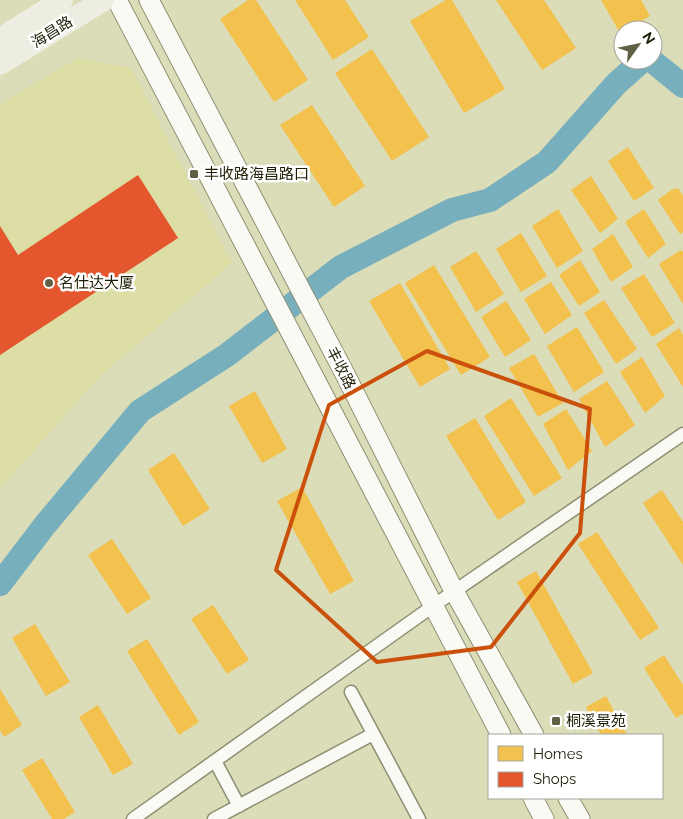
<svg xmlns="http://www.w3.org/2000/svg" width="683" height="819" font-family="Raleway,'Noto Sans SC',sans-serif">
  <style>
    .built { fill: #dddea5 }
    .homes { fill: #f2c14e }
    .shops { fill: #e4572e }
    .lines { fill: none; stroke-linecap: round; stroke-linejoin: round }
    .river { stroke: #77afbd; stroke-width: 24 }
    .street-casing { stroke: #8d8e72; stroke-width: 15 }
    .secondary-casing { stroke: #8d8e72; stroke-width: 21 }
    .primary-casing { stroke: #efefdf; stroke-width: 22 }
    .street { stroke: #fafaf4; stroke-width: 12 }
    .secondary { stroke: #fafaf4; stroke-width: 19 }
    .primary { stroke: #edede2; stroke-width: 20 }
    .marked { fill: none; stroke: #ca500b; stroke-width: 4; stroke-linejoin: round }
    .poi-dot { fill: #616044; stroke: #fff; stroke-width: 2 }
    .labels { text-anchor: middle; stroke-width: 5; stroke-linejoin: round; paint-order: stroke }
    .street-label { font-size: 15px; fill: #1f1e05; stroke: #fff }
    .poi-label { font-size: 15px; fill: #1f1e05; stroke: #fff; text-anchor: start }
  </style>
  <rect width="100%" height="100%" fill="#dbdcb8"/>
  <path class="built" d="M78 58 131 68 232 263 99 377 0 489V104Z"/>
  <path class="homes" d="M248 0H256L308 80 274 102 220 19Z
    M295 0H345L369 37 333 60Z
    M446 0H452L505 89 464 113 410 21Z
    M496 0H544L576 48 542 70Z
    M601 0H641L650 16 620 33Z
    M372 49 429 137 392 161 335 73Z
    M312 105 365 186 334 207 280 125Z
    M628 147 654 188 634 201 608 161Z
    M591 176 618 219 600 233 571 190Z
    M678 188 683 196V232L680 234 658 200 671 190Z
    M558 209 583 251 557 268 532 226Z
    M644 209 666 244 648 258 625 222Z
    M521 233 547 276 521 292 496 249Z
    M613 234 633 267 611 282 592 249Z
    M681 250 683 252V304L659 264Z
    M476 251 504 294 476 312 450 267Z
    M580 260 600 292 579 306 559 275Z
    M434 265 490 357 461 375 405 283Z
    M644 274 675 323 652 337 621 288Z
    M551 282 572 315 545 334 524 299Z
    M400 283 450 369 420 387 369 301Z
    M604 300 637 349 616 364 584 313Z
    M506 301 531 340 505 357 481 317Z
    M577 327 604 372 574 392 547 346Z
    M679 328 683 335V387L656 344Z
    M534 354 563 403 538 417 509 368Z
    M642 357 665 396 645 413 620 372Z
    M607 381 635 425 605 447 579 399Z
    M255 391 287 449 262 463 229 406Z
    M511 398 562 478 534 496 484 416Z
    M566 409 592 451 568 470 543 424Z
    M475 418 526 502 498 520 446 436Z
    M174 453 210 509 183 526 148 470Z
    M302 487 354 581 330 594 277 501Z
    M662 490 683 522V565L643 503Z
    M597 532 659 628 640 640 578 544Z
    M112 539 151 598 127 614 88 555Z
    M536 571 593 673 573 684 517 582Z
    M213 605 249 660 227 674 191 619Z
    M35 624 70 682 46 696 12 638Z
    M147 639 199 722 179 735 127 651Z
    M664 655 683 685V714L676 718 644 668Z
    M0 689 22 725 4 737 0 730Z
    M606 696 627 735H601L586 707Z
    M98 705 133 764 113 775 79 717Z
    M42 758 75 812 64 819H52L22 770Z"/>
  <path class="shops" d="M138 175 178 238 0 355V226L18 255Z"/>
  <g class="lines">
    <path class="river" d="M651 60 683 86
      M0 584 45 525 140 411 227 355 341 267 452 210 490 200 547 162 616 84 643 60"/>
    <defs>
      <path id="street" d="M351 692 419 819
        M215 761 239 806
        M133 819 433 606 683 434
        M214 819 373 734"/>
      <path id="secondary" d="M117 0 501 735
        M149 0 347 378 454 591 534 735
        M533 798 544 819
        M568 798 580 819"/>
      <path id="primary" d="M0 39 62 0
        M0 64 104 0"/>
    </defs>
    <use href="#street" class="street-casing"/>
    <use href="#secondary" class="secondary-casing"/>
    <use href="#primary" class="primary-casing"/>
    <use href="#street" class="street"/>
    <use href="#secondary" class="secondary"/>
    <use href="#primary" class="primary"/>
  </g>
  <path class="marked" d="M427 351 590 409 580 533 491 647 377 662 276 570 329 405Z"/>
  <g class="poi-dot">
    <rect x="189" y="169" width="10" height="10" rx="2.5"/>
    <circle cx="49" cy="283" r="5"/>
    <rect x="551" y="716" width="10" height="10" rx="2.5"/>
  </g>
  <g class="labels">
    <g class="street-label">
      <text transform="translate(52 32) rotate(-32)" y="5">海昌路</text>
      <text transform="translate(341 368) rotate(63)" y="5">丰收路</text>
    </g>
    <g class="poi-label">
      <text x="204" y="179">丰收路海昌路口</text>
      <text x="59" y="288">名仕达大厦</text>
      <text x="566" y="726">桐溪景苑</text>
    </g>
  </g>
  <rect x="488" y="734" width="175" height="65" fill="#ffffff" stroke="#a5a59b"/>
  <rect x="498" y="746" width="25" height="15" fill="#f2c14e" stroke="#a5a59b"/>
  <text x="533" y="759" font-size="15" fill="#1f1e05">Homes</text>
  <rect x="498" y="772" width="25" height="15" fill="#e4572e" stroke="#a5a59b"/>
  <text x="533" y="784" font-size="15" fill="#1f1e05">Shops</text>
  <g transform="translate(638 45) rotate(57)"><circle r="24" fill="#ffffff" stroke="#a5a59b"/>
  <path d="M0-4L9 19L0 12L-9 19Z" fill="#616044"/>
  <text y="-8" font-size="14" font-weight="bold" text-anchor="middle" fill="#1f1e05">N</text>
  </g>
</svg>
